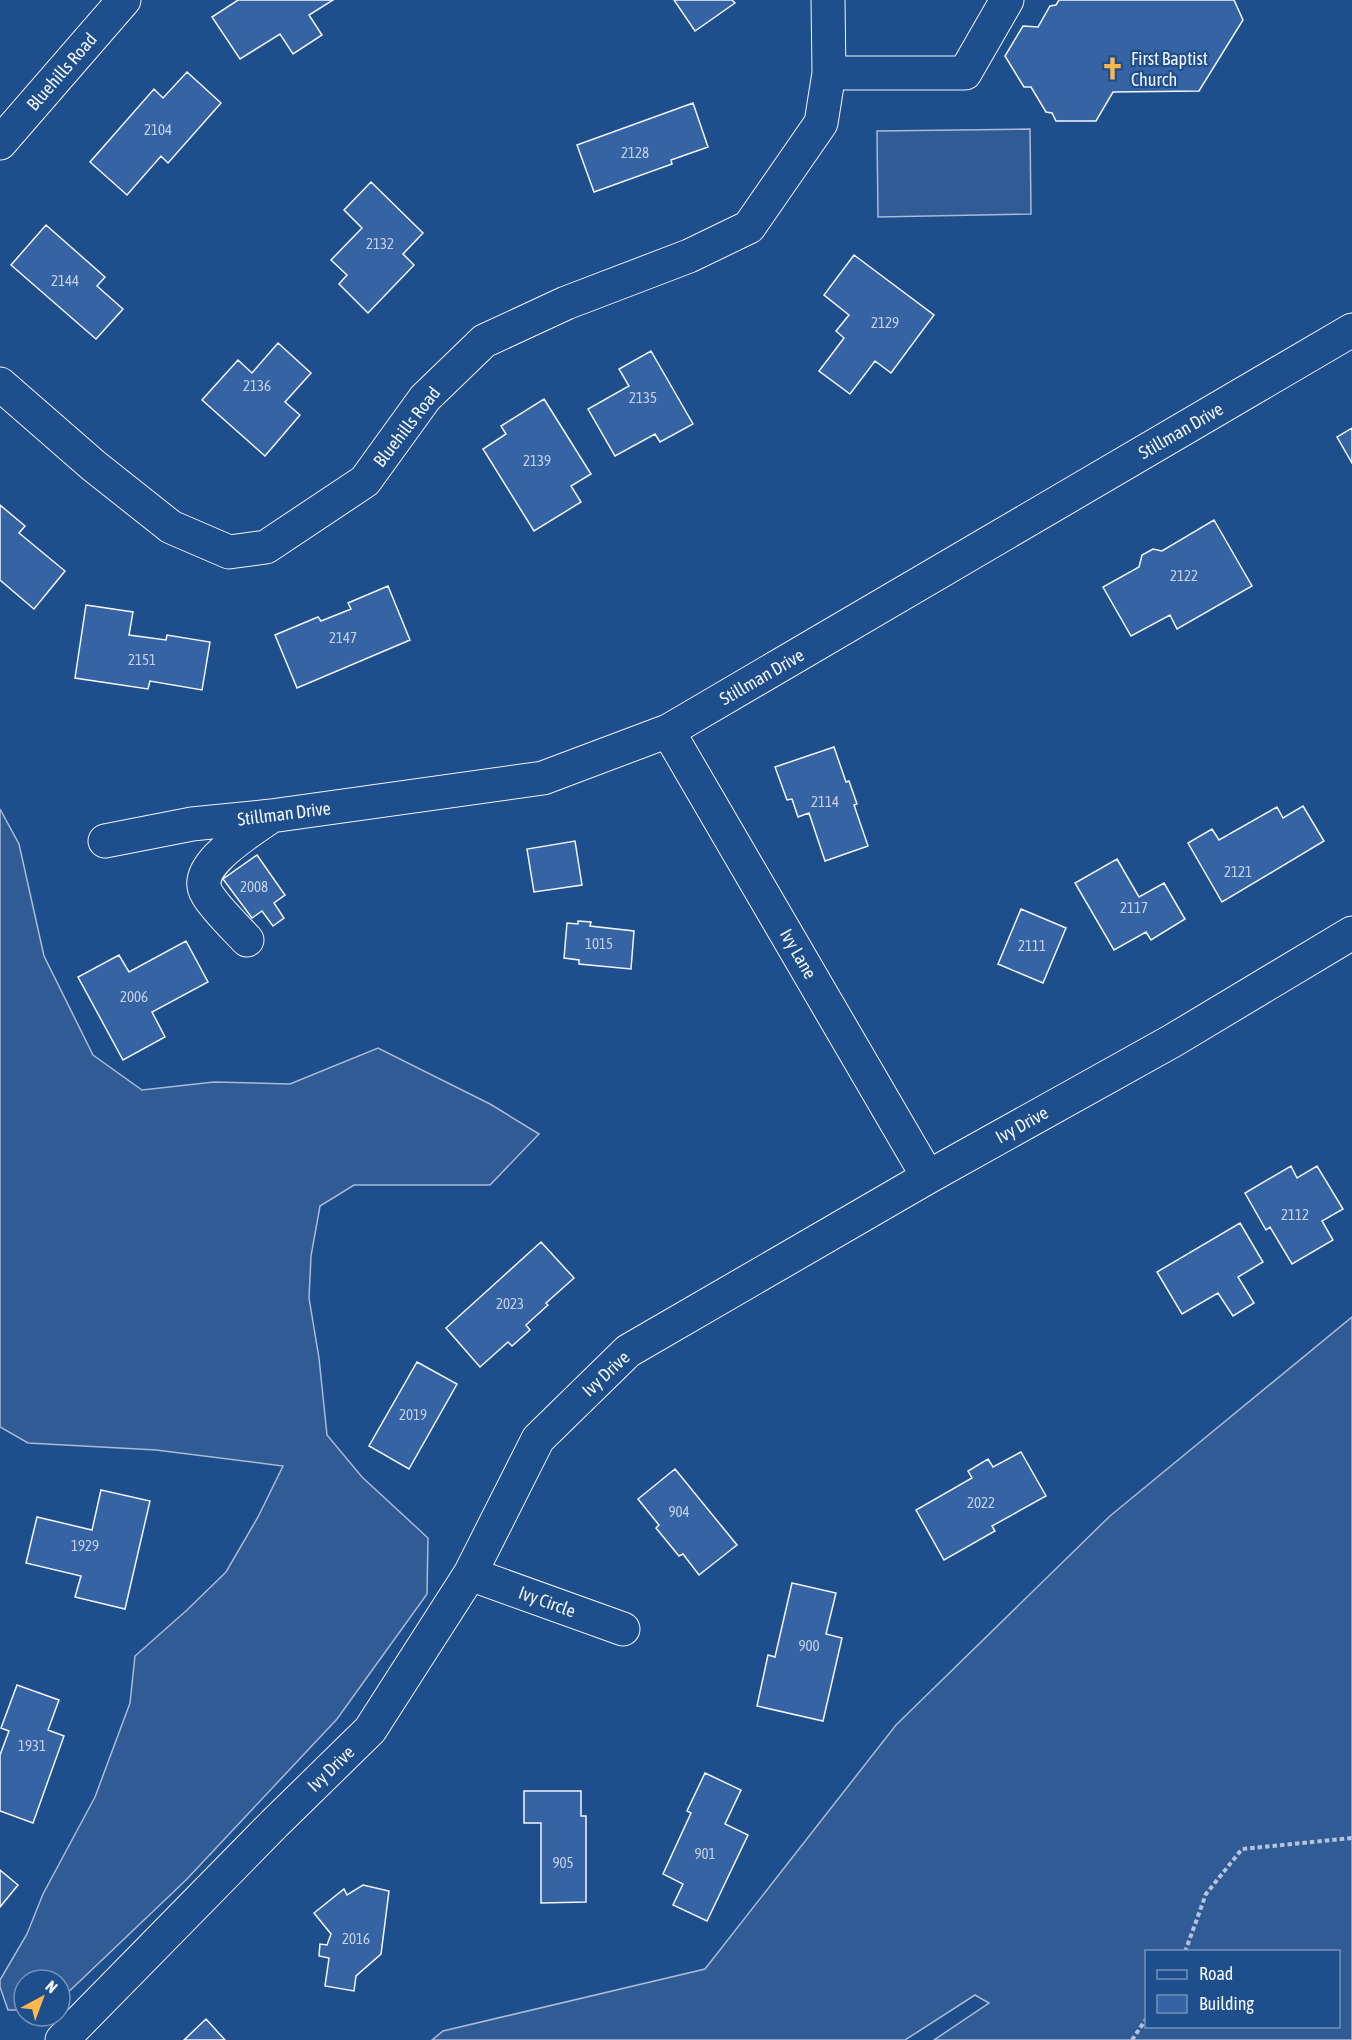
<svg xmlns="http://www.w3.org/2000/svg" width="1352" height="2040" font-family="'Asap Condensed',sans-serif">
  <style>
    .built { fill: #305b95; stroke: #a8bbd7; stroke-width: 1.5; fill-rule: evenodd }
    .building { fill: #3563a3; stroke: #f2f6ff; stroke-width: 1.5 }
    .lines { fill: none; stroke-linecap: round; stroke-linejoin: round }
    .minor-casing { stroke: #f2f6ff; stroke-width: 35 }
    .path { stroke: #b3c4dc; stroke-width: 4; stroke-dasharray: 4.5 3; stroke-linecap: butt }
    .minor { stroke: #1f4e8c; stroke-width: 33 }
    .labels { text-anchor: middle; stroke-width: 4.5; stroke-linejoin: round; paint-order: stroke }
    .number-label { font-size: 15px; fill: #c3d1e8 }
    .poi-label { font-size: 18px; fill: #f2f6ff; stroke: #1f4e8c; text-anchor: start }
    .street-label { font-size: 18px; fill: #f2f6ff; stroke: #1f4e8c }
  </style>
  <rect width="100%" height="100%" fill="#1f4e8c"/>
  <path class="built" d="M1030 129 1031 214 878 217 877 131Z
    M0 809 19 844 44 956 93 1055 142 1090 214 1082 290 1084 378 1048 490 1104 539 1134 490 1185H354L320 1206 311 1256 309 1298 319 1358 327 1435 362 1477 428 1538 427 1594 337 1719 186 1880 60 2000V1980H24V2010H8L0 1987V1980L27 1934 43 1894 95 1797 130 1703 135 1656 187 1610 226 1572 258 1517 283 1466 156 1450 28 1443 0 1427Z
    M1352 1317V2040H934L989 2003 975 1995 905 2040H432L443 2031 705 1969 896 1725 1110 1516ZM1146 1952H1338V2026H1146Z"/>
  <path class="building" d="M238 0H333L309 15 322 35 293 54 280 34 240 59 212 17Z
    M674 0H732L735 3 695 31Z
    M1059 0H1234L1243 20 1199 91 1113 92 1096 121H1056L1052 113 1046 112 1031 87H1024L1005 56 1023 26 1038 27 1050 6 1056 5Z
    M187 72 221 103 168 163 161 156 127 195 90 162 154 89 163 98Z
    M693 103 708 147 671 160 672 164 594 192 577 145Z
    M371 182 423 233 403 254 414 265 368 313 339 284 347 275 331 260 362 228 344 210Z
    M46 225 105 277 97 286 123 309 96 339 11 265Z
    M854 255 934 315 891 373 875 361 850 394 819 371 844 338 836 331 849 315 824 295Z
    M278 343 311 373 285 402 300 415 265 456 202 400 238 360 252 373Z
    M651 351 693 424 660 442 655 434 615 456 588 409 629 386 619 369Z
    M544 399 591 474 571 486 581 502 534 531 483 449 506 434 501 426Z
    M1352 428V463L1337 437Z
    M0 505 25 526 19 533 65 571 34 609 0 580Z
    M1214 520 1252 586 1177 629 1170 615 1131 636 1103 587 1139 567 1142 555 1153 549 1162 551Z
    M388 586 410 640 297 688 275 635 318 617 321 621 351 609 348 603Z
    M86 605 133 612 129 635 166 640 167 635 210 642 202 690 150 681 148 689 75 678Z
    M834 747 846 782 849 781 857 804 854 805 868 846 825 861 809 813 798 817 792 799 787 800 775 767Z
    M1303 806 1324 841 1222 902 1188 843 1212 829 1219 840 1277 807 1283 818Z
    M575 841 582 885 534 892 527 849Z
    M257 855 285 895 274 903 284 918 273 926 262 911 252 918 223 879Z
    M1117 859 1139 897 1164 883 1185 919 1151 940 1146 932 1114 950 1075 883Z
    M1021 909 1066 928 1043 983 998 964Z
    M578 921 591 922 590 926 634 931 631 969 579 964V960L564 958 567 923 578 924Z
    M186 941 208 982 152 1012 165 1037 123 1060 78 977 119 955 129 972Z
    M1291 1166 1297 1178 1317 1166 1343 1209 1322 1221 1333 1240 1292 1264 1270 1227 1266 1230 1245 1193Z
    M1240 1223 1263 1262 1238 1277 1254 1303 1233 1316 1218 1293 1182 1314 1157 1272Z
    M541 1242 574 1278 546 1303 548 1305 526 1325 530 1330 512 1346 508 1342 480 1367 446 1328Z
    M417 1362 457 1384 409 1469 369 1446Z
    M1021 1452 1046 1496 992 1526 995 1531 944 1560 916 1510 972 1478 968 1471 988 1459 993 1467Z
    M675 1469 737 1545 699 1575 683 1554 679 1556 656 1528 659 1525 638 1499Z
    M101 1490 150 1501 125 1609 75 1597 81 1576 26 1563 37 1517 92 1530Z
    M792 1583 836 1593 826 1634 842 1638 823 1721 757 1706 768 1655 775 1657Z
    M17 1685 59 1700 48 1730 64 1736 33 1823 0 1811V1755L9 1731 1 1728Z
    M705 1773 741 1790 725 1824 748 1835 707 1921 673 1905 683 1884 663 1874 691 1813 687 1811Z
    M524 1791H581V1816H586V1902L541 1903V1823H524Z
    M0 1870 18 1885 0 1907Z
    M363 1885 389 1891 381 1954 356 1976 354 1991 325 1986 329 1958 319 1956 320 1944 327 1945 331 1934 314 1913 344 1889 347 1895Z
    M206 2019 225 2040H184Z"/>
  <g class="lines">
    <defs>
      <path id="minor" d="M829 73H965L1007 0
        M0 143 124 0
        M0 384 94 466 171 527 229 552 266 547 365 481 425 398 484 341 566 303 689 256 749 227 821 123 829 73 828 0
        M668 731 928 1177
        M105 841 192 824 271 816 543 778 668 731 1352 330
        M247 940C235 927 215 908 207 894 190 866 251 831 270 817
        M470 1574 623 1629
        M62 2040 274 1824 370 1730 470 1574 538 1439 628 1351 928 1177 1172 1041 1352 933"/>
    </defs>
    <use href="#minor" class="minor-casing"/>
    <path class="path" d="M1185 1952 1206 1894 1242 1849 1352 1838
      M1132 2040 1146 2019"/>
    <use href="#minor" class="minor"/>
  </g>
  <defs>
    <symbol id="church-bare" viewBox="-9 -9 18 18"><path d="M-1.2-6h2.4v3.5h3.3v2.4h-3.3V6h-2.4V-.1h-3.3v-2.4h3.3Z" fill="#ffb74d" stroke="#1f4e8c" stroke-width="2.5" paint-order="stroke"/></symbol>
  </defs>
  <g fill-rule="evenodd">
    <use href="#church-bare" x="1096" y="52" width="33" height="33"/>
  </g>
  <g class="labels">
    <g class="number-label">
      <text x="158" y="135">2104</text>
      <text x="635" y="158">2128</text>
      <text x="380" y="249">2132</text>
      <text x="65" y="286">2144</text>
      <text x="885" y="328">2129</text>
      <text x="257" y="391">2136</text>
      <text x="643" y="403">2135</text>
      <text x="537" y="466">2139</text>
      <text x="1184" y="581">2122</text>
      <text x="343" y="643">2147</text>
      <text x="142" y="665">2151</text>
      <text x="825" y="807">2114</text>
      <text x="1238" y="877">2121</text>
      <text x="254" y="892">2008</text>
      <text x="1134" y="913">2117</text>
      <text x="599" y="949">1015</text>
      <text x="1032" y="951">2111</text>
      <text x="134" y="1002">2006</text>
      <text x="1295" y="1220">2112</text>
      <text x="510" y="1309">2023</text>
      <text x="413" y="1420">2019</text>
      <text x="981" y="1508">2022</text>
      <text x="679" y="1517">904</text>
      <text x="85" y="1551">1929</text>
      <text x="809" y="1651">900</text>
      <text x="32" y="1751">1931</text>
      <text x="705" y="1859">901</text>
      <text x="563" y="1868">905</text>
      <text x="356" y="1944">2016</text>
    </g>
    <g class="poi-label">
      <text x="1131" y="65">First Baptist<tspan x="1131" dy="21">Church</tspan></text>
    </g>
    <g class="street-label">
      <text transform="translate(62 72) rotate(-49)" y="6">Bluehills Road</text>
      <text transform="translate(407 427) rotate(-52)" y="6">Bluehills Road</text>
      <text transform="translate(1181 431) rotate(-30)" y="6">Stillman Drive</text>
      <text transform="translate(762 677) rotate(-30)" y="6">Stillman Drive</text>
      <text transform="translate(284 814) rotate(-7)" y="6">Stillman Drive</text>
      <text transform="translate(798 954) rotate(60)" y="6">Ivy Lane</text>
      <text transform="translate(1022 1125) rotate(-29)" y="6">Ivy Drive</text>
      <text transform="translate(606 1374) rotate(-43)" y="6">Ivy Drive</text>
      <text transform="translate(547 1602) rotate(20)" y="6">Ivy Circle</text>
      <text transform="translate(331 1769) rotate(-44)" y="6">Ivy Drive</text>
    </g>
  </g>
  <rect x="1145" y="1950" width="195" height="78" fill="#1f4e8c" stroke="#7391ba" stroke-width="1.5"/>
  <rect x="1157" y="1970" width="30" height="9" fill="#1f4e8c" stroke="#7391ba" stroke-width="1.5"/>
  <text x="1199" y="1980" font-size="18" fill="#f2f6ff">Road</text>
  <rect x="1157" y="1995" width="30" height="18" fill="#3563a3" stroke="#7391ba" stroke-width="1.5"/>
  <text x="1199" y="2010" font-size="18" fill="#f2f6ff">Building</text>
  <g transform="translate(42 1998) rotate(41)"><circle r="28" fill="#1f4e8c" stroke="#7391ba" stroke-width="1.5"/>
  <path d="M0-4.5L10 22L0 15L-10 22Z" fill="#ffb74d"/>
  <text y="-9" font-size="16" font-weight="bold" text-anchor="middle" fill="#f2f6ff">N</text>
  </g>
</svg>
